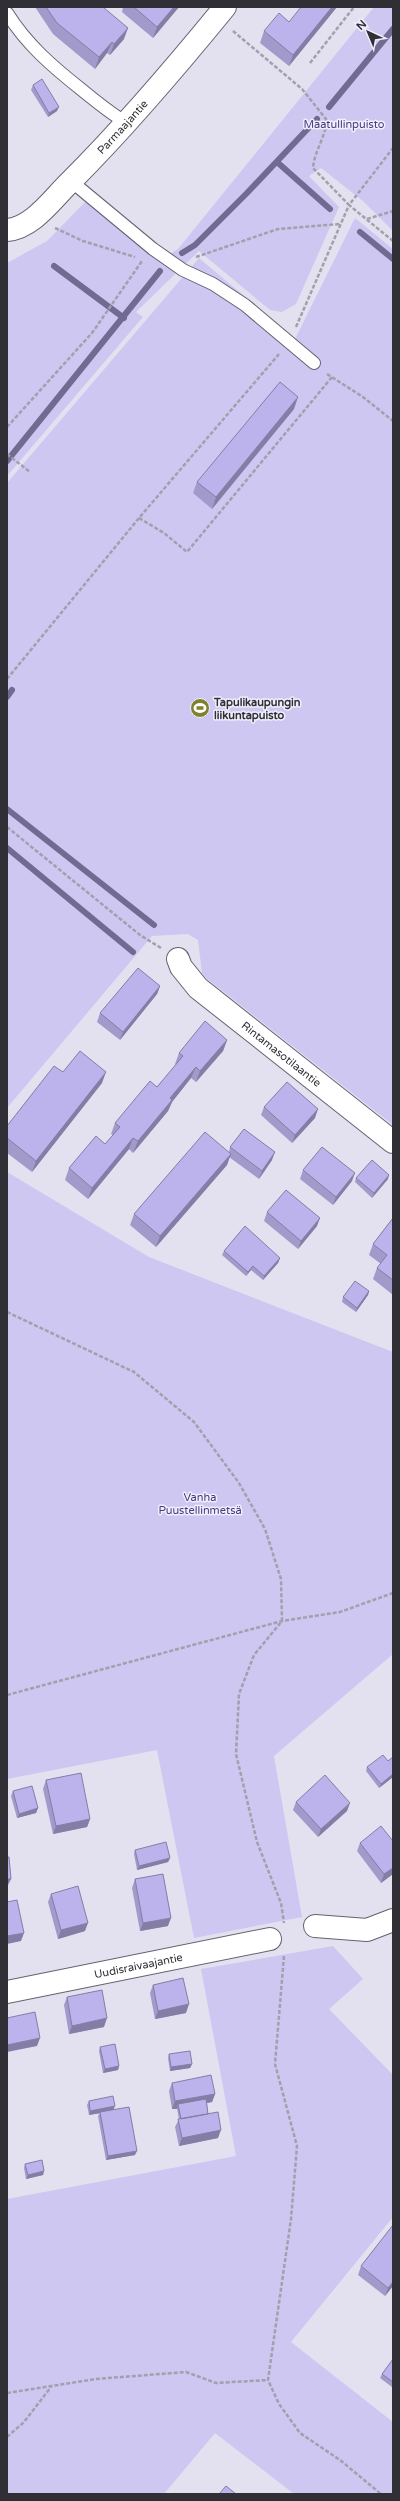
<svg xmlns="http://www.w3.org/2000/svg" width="400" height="2501" font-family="'Varela Round',sans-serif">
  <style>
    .green { fill: #cdc7f2 }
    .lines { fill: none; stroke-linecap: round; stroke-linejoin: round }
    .stream { stroke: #716b92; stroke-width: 6 }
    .service-casing { stroke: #64626f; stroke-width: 14 }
    .minor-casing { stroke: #64626f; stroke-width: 24 }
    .path { stroke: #a2a0ac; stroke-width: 2.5; stroke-dasharray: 4 2; stroke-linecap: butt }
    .service { stroke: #fff; stroke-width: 12 }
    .minor { stroke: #fff; stroke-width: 22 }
    .wall { fill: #a29acb }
    .shaded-wall { fill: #847da5 }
    .building { fill: #bcb3ec; stroke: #847da5 }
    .labels { text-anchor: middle; stroke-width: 3; stroke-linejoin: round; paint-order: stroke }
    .park-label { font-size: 11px; fill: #493a7d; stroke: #f0effd }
    .street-label { font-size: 11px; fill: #302f35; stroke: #f0effd }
    .poi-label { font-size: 11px; font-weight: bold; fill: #302f35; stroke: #f0effd; text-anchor: start }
  </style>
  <rect width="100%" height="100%" fill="#e3e1f0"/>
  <path class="green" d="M374 7H393V231L363 201 321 168 309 176 339 207 296 304 282 312 270 310 199 251 136 312 143 317 7 476V263L47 241 86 201 159 261 178 249Z
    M355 218 393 249V1125L206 978 202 973 198 940 188 934 152 936 7 1108V483L199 258 295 339Z
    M7 1172 149 1257 393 1352V1654L274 1756 302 1917 194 1938 157 1750 7 1779Z
    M333 1946 363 1979 329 2009 393 2075V2217L291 2342 393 2422V2494H294L215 2433 164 2494H7V2199L236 2156 201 1969Z"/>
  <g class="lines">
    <path class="stream" d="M329 107 393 29
      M277 162 330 209
      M360 232 393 259
      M182 253 195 245 247 193 317 119
      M54 266 124 318
      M7 461 160 271
      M7 697 12 690
      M7 809 154 925
      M7 848 133 952"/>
    <defs>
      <path id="service" d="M7 13C27 45 53 67 82 90 97 102 111 114 127 123
        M71 181 153 249 183 270 213 284 245 305 314 363"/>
      <g id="minor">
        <path id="s1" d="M7 230C33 228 53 198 71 181 126 126 176 67 225 7"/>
        <path id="s2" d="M178 959 181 967 198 988 393 1142"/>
        <path d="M315 1926 367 1930 393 1920"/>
        <path id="s3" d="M7 1992 270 1939"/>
      </g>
    </defs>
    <use href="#service" class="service-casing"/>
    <use href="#minor" class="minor-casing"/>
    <path class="path" d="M233 31 302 89 326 119C328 133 314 151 313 168L349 205 393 148
      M310 63 354 7
      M367 219 393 211
      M55 228 83 241 135 257
      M196 257 278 229 340 224
      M296 327 349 205 393 241
      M327 374 363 397 393 421
      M7 427 92 333 142 261
      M7 454 30 472
      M139 518 164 533 187 552 332 377
      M7 679 139 518 279 354
      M7 827 140 935 161 948
      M7 1312 134 1372 194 1422 239 1483 265 1529 281 1579 282 1621 254 1655 239 1694 236 1754 257 1842 281 1903 284 1923
      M7 1695 282 1621 340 1612 393 1593
      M284 1956 275 2064 297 2146 291 2219 268 2380 279 2404 300 2433 340 2460 381 2494
      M7 2393 96 2379 186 2372 216 2383 268 2380
      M7 2437 24 2422 51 2387"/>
    <use href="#service" class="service"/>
    <use href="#minor" class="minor"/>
  </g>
  <path class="wall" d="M35 7H103L124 39 110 55 107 53 95 69 53 34Z
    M123 7H179L153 38 122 12Z
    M337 7 289 66 260 43 264 31 289 22Z
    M33 85 57 111 48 117 31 90Z
    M294 409 212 509 193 493 197 482Z
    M160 986 157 994 120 1040 97 1022 100 1013Z
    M227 1040 223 1051 196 1082 191 1078 172 1102 168 1111 133 1153 129 1149 88 1199 65 1180 69 1168 105 1144 113 1135 111 1134 115 1123 157 1087 176 1065 175 1064 179 1053Z
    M63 1072 102 1083 32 1172 7 1153V1126Z
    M264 1107 315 1118 292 1143 261 1115Z
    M230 1147 272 1160 259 1179 229 1157 227 1165 156 1247 130 1225 134 1214 229 1152Z
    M303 1170 352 1181 333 1205 300 1179Z
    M356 1178 388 1179 372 1198 355 1182Z
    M267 1212 317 1226 298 1249 264 1221Z
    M393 1218V1295L373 1279 377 1268 381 1264 369 1255 373 1244Z
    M224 1251 280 1258 278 1263 263 1280 251 1270 246 1276 222 1255Z
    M369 1291 368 1295 356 1312 342 1302 343 1297Z
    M393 1757V1777L379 1788 366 1771 367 1767 388 1761Z
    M46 1780 90 1819 87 1827 53 1834 43 1789Z
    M13 1791 38 1808 36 1813 17 1818 11 1796Z
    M296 1802 347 1811 318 1837 293 1810Z
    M393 1841V1874L381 1883 357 1851 360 1843Z
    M135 1850 170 1858 168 1862 137 1870 134 1854Z
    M135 1879 168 1926 140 1931 132 1888Z
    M51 1894 85 1931 58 1939 48 1902Z
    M153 1985 186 2013 155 2019 150 1993Z
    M67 1997 104 2027 69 2034 64 2005Z
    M100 2047 119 2066 118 2070 103 2073 99 2051Z
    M169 2054 192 2064 190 2068 170 2071 168 2058Z
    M172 2083 215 2094 212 2102 207 2103 208 2114 218 2138 179 2146 175 2127 179 2119 177 2109H172L169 2091Z
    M89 2101 114 2110 135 2155 106 2160 98 2116 100 2113 89 2115 87 2105Z
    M25 2164 44 2171 43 2175 26 2179 24 2168Z
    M393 2225V2286L385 2296 358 2275 361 2266Z
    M393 2359V2386L392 2387 380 2378 382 2374Z"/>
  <path class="shaded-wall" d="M174 7H179L153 38 157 27Z
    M332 7H337L289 66 293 55Z
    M128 28 124 39 110 55 114 44Z
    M112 42 107 53 95 69 99 57Z
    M59 107 57 111 48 117 49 113Z
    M298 397 294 409 212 509 216 497Z
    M160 986 157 994 120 1040 123 1032Z
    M227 1040 223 1051 196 1082 200 1071Z
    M196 1067 191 1078 172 1102 168 1111 133 1153 138 1141 170 1098Z
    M106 1072 102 1083 32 1172 36 1161Z
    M318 1109 315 1118 292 1143 295 1135Z
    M133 1138 129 1149 88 1199 92 1188Z
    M275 1152 272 1160 259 1179 262 1171Z
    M231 1154 227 1165 156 1247 160 1236Z
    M355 1173 352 1181 333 1205 336 1197Z
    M389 1175 388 1179 372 1198 374 1193Z
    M320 1218 317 1226 298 1249 301 1241Z
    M280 1258 278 1263 263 1280 264 1276Z
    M253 1266 251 1270 246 1276 248 1272Z
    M369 1291 368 1295 356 1312 357 1308Z
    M393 1774V1777L379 1788 381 1784Z
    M350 1803 347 1811 318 1837 321 1829Z
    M38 1808 36 1813 17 1818 19 1814Z
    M90 1819 87 1827 53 1834 56 1826Z
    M170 1858 168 1862 137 1870 139 1866Z
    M393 1868V1874L381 1883 384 1874Z
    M7 1879H11L7 1887Z
    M171 1918 168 1926 140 1931 143 1923Z
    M88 1923 85 1931 58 1939 61 1930Z
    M24 1933 21 1941 7 1944V1936Z
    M189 2004 186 2013 155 2019 158 2011Z
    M107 2018 104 2027 69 2034 72 2026Z
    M40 2038 37 2046 7 2052V2045Z
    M192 2064 190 2068 170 2071 171 2067Z
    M119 2066 118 2070 103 2073 105 2069Z
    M215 2094 212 2102 179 2108 178 2104 177 2109H172L175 2101Z
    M115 2106 113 2111 89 2115 90 2111Z
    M221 2130 218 2138 179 2146 182 2138Z
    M137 2151 135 2155 106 2160 108 2156Z
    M44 2171 43 2175 26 2179 28 2175Z
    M393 2282V2286L385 2296 388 2288Z"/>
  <path class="building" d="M46 7H103L128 28 114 44 112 42 99 57 57 23Z
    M134 7H174L157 27Z
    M301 7H332L293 55 264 31 279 13 289 22Z
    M42 79 59 107 49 113 33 85Z
    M280 382 298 397 216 497 197 482Z
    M138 968 160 986 123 1032 100 1013Z
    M205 1021 227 1040 200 1071 196 1067 170 1098 172 1100 138 1141 133 1138 92 1188 69 1168 96 1136 105 1144 120 1127 115 1123 150 1081 157 1087 183 1056 179 1053Z
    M80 1051 106 1072 36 1161 7 1138V1126L54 1066 63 1072Z
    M287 1082 318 1109 295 1135 264 1107Z
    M244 1129 275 1152 262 1171 230 1147Z
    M205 1132 231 1154 160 1236 134 1214Z
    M322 1147 355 1173 336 1197 303 1170Z
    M372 1160 389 1175 374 1193 356 1178Z
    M286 1190 320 1218 301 1241 267 1212Z
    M393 1218V1280L377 1268 387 1255 373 1244Z
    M245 1226 280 1258 264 1276 253 1266 248 1272 224 1251Z
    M355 1281 369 1291 357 1308 343 1297Z
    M383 1755 388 1761 393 1757V1774L381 1784 367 1767Z
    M81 1773 90 1819 56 1826 46 1780Z
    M325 1775 350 1803 321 1829 296 1802Z
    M32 1786 38 1808 19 1814 13 1791Z
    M381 1826 393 1841V1868L384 1874 360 1843Z
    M166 1842 170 1858 139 1866 135 1850Z
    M7 1857H9L11 1879H7Z
    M163 1874 171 1918 143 1923 135 1879Z
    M78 1886 88 1923 61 1930 51 1894Z
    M17 1900 24 1933 7 1936V1902Z
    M183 1978 189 2004 158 2011 153 1985Z
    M102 1990 107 2018 72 2026 67 1997Z
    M35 2012 40 2038 7 2045V2018Z
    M115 2044 119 2066 105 2069 100 2047Z
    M190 2051 192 2064 171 2067 169 2054Z
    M211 2075 215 2094 175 2101 172 2083Z
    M113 2096 115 2106 90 2111 89 2101Z
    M206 2099 208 2114 181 2119 178 2104Z
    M129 2107 137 2151 108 2156 100 2112Z
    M218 2112 221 2130 182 2138 178 2119Z
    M42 2160 44 2171 28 2175 25 2164Z
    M393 2225V2282L388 2288 361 2266Z
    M393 2359V2382L382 2374Z
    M226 2486 236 2494H219Z"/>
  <defs>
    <symbol id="stadium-disc" viewBox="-11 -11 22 22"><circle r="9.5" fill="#7f822c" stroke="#f0effd"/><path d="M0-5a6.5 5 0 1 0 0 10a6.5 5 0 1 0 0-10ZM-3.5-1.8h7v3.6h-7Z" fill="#fff"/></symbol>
  </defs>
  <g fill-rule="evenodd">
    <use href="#stadium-disc" x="189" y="697" width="22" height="22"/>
  </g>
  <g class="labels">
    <g class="park-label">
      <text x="344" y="128">Maatullinpuisto</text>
      <text x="200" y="1501">Vanha<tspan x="200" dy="13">Puustellinmetsä</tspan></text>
    </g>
    <g class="street-label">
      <text dy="4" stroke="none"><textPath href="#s1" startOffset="157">Parmaajantie</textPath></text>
      <text dy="4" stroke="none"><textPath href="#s2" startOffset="142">Rintamasotilaantie</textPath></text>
      <text dy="4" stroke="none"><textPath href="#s3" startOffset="134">Uudisraivaajantie</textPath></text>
    </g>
    <g class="poi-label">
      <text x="214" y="706">Tapulikaupungin<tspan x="214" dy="13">liikuntapuisto</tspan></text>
    </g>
  </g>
  <rect width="400" height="2501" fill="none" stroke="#302f35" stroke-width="16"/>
  <g transform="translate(368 32) rotate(316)" stroke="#f0effd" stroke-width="3" paint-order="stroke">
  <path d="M0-3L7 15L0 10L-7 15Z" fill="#302f35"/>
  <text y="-6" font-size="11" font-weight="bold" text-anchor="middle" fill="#302f35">N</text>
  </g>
</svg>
